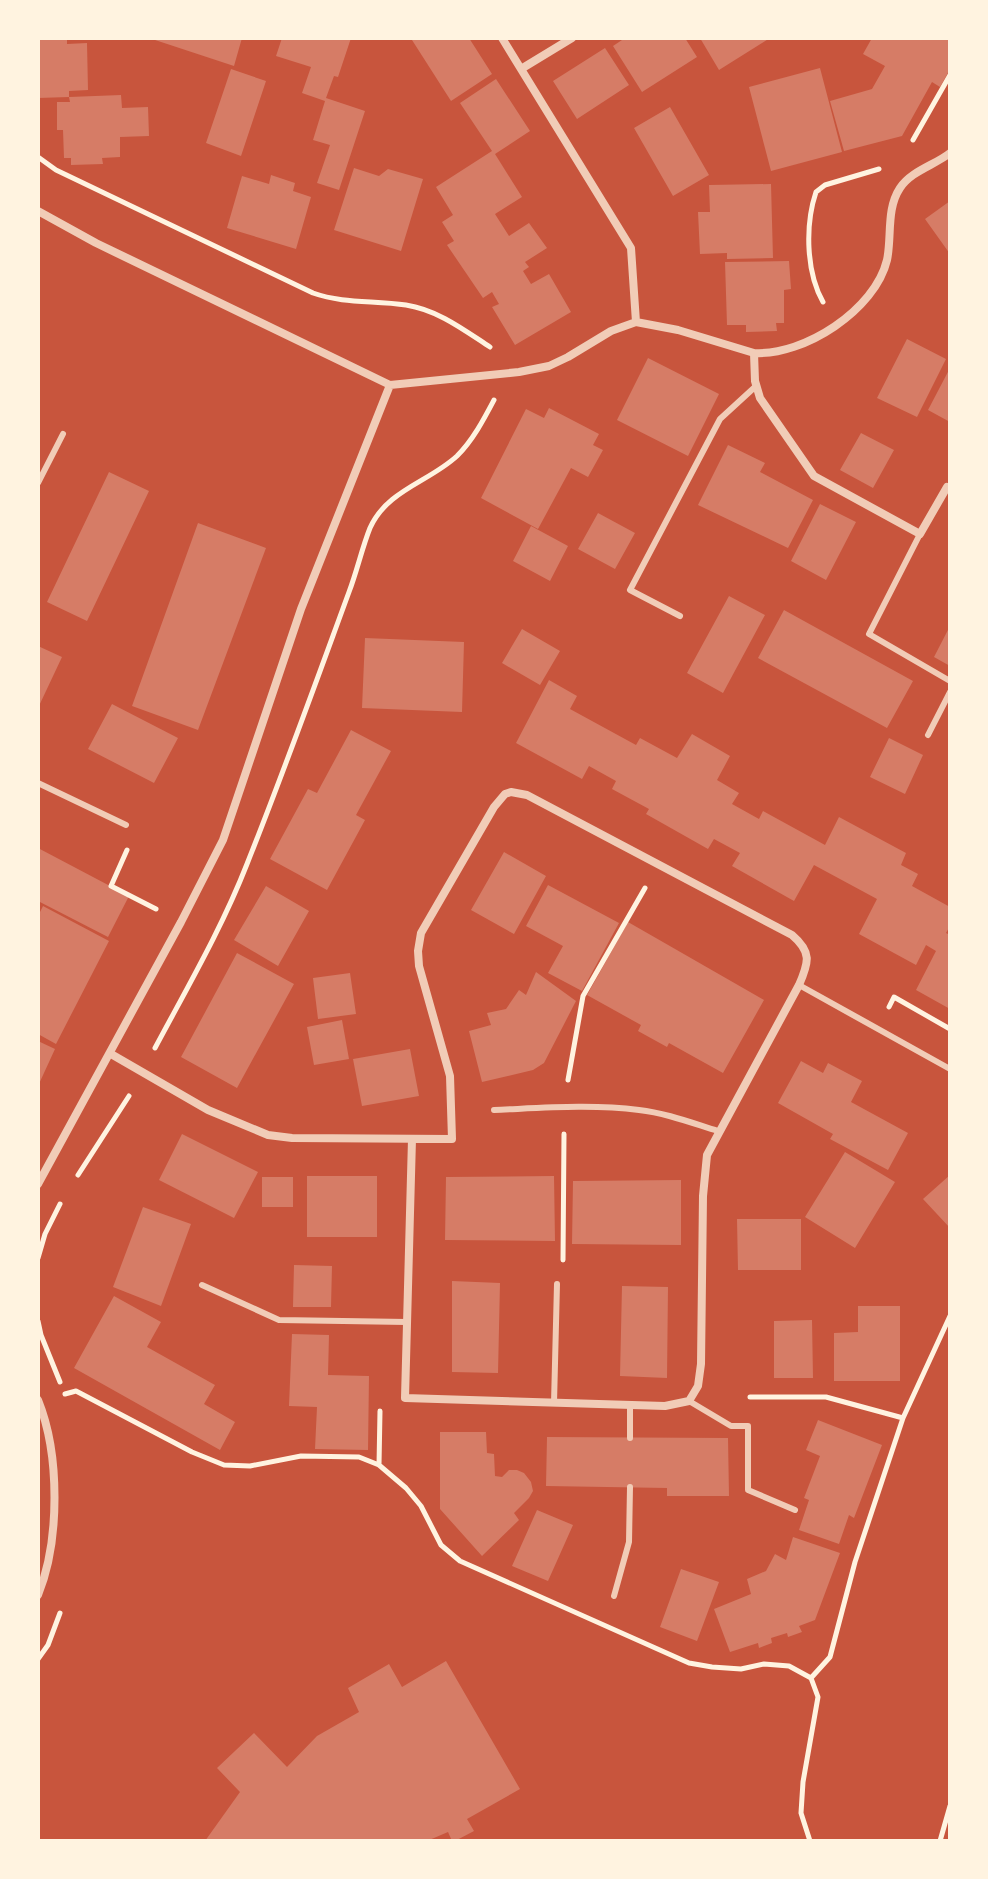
<svg xmlns="http://www.w3.org/2000/svg" width="988" height="1879" font-family="'Playfair Display',serif">
  <style>
    .building { fill: #d67c66 }
    .lines { fill: none; stroke-linecap: round; stroke-linejoin: round }
    .path { stroke: #fff3e0; stroke-width: 5 }
    .service { stroke: #f1ccb7; stroke-width: 6 }
    .minor { stroke: #f1ccb7; stroke-width: 8 }
  </style>
  <rect width="100%" height="100%" fill="#c8553d"/>
  <path class="building" d="M38 38H67V44L87 43 88 90 69 91V97L121 95 122 108 148 107 149 136 120 137V157L102 158 103 164 71 165V158H64L63 130H57V102H70L69 97 38 98Z
    M149 38H242L234 66Z
    M282 38H351L338 77 334 76 326 98 365 111 339 190 317 183 330 145 313 140 325 101 302 93 311 67 276 56Z
    M414 38H469L492 74 451 101 412 40Z
    M625 38H685L697 57 642 92 613 46Z
    M700 38H770L719 70Z
    M872 38H944L950 41V69L940 87 932 82 902 136 844 151 830 101 872 89 885 66 863 54Z
    M605 48 629 85 577 119 553 81Z
    M820 68 842 152 771 171 749 87Z
    M231 69 266 81 241 156 206 143Z
    M496 79 530 131 495 154 522 197 495 214 509 236 529 223 547 248 525 262 529 267 523 271 531 284 549 274 571 312 515 345 492 307 499 304 492 292 483 298 447 245 454 241 442 222 453 215 436 187 492 151 460 103Z
    M670 107 709 175 673 196 634 128Z
    M354 168 379 176 388 169 423 179 401 251 334 230Z
    M271 175 295 183 293 191 311 197 296 249 227 228 242 176 269 184Z
    M771 184 773 258 727 259V253L700 254 698 212H710L709 185Z
    M950 201V254L925 219Z
    M789 261 791 289 784 290V323H776L777 331 746 332V325H727L725 262Z
    M907 339 946 359 917 417 877 398Z
    M648 358 719 394 688 456 617 420Z
    M950 368V422L928 410Z
    M549 408 599 434 593 445 603 450 588 477 571 468 538 529 481 498 526 409 544 418Z
    M861 433 894 450 873 488 840 470Z
    M728 445 765 463 760 472 813 500 788 548 698 505Z
    M109 472 149 491 87 621 47 602Z
    M820 504 856 522 826 580 791 561Z
    M598 513 635 533 615 569 578 549Z
    M198 523 266 548 198 730 132 706Z
    M531 526 568 546 550 581 513 561Z
    M729 596 765 615 723 693 687 673Z
    M784 610 913 681 887 728 758 658Z
    M950 626V666L934 657Z
    M522 629 560 651 540 685 502 663Z
    M365 638 464 642 462 712 362 708Z
    M38 646 62 657 38 708Z
    M549 680 577 696 570 709 636 745 640 738 677 758 692 734 730 756 717 780 739 793 732 804 759 819 763 811 825 845 839 817 906 853 901 865 918 874 912 886 950 907V926L946 933 950 935V1009L916 990 936 951 926 945 916 965 859 934 877 899 814 865 794 901 732 866 740 853 714 839 708 849 646 814 649 809 612 789 616 781 589 766 582 779 516 743Z
    M112 704 178 738 154 783 88 749Z
    M351 730 391 751 356 815 365 820 327 890 270 859 308 789 317 793Z
    M889 738 923 755 905 794 870 777Z
    M38 848 129 896 108 937 38 901Z
    M504 852 546 876 514 934 471 910Z
    M548 885 619 923 582 991 548 973 563 946 526 926Z
    M266 886 309 911 278 966 234 940Z
    M43 906 109 941 56 1044 38 1034V916Z
    M628 922 764 1000 723 1073 669 1043 667 1047 638 1031 641 1025 587 995Z
    M237 953 294 984 237 1088 181 1057Z
    M536 972 576 1001 544 1063 533 1070 482 1082 469 1031 491 1025 487 1013 506 1009 519 990 526 995Z
    M350 973 356 1014 318 1019 313 978Z
    M342 1020 349 1059 314 1065 307 1027Z
    M38 1041 55 1049 38 1086Z
    M410 1049 419 1096 362 1106 353 1059Z
    M801 1061 823 1073 828 1063 862 1081 851 1102 908 1133 888 1170 830 1139 833 1134 778 1103Z
    M182 1134 258 1172 234 1218 159 1180Z
    M845 1152 895 1182 855 1248 805 1217Z
    M950 1175V1228L923 1199Z
    M307 1176H377V1237H307Z
    M554 1176 555 1241 445 1240 446 1177Z
    M262 1177H293V1207H262Z
    M681 1180V1245L572 1244 573 1181Z
    M143 1207 191 1224 161 1306 113 1287Z
    M737 1219H801V1270H738Z
    M294 1265 332 1266 331 1307H293Z
    M452 1281 500 1283 498 1373 452 1372Z
    M622 1286 668 1287 667 1378 620 1376Z
    M114 1296 161 1322 147 1347 215 1385 204 1404 235 1422 220 1450 74 1368Z
    M858 1306H900V1381H834V1333L858 1332Z
    M812 1320 813 1378H774V1321Z
    M292 1334 329 1335 328 1375 369 1376 368 1450 315 1449 317 1407 289 1406Z
    M818 1420 882 1445 854 1518 849 1515 839 1544 799 1530 809 1500 804 1498 820 1456 806 1450Z
    M440 1432H486L487 1453 494 1454 495 1476 502 1477 509 1470H517L524 1473 531 1482 533 1491 529 1498 514 1513 519 1520 482 1556 440 1509Z
    M547 1437 728 1438 729 1496H667V1488L546 1486Z
    M537 1510 573 1525 548 1581 512 1566Z
    M793 1537 840 1553 815 1620 799 1626 802 1632 788 1637 787 1633 771 1638 772 1643 759 1648 758 1643 730 1652 714 1609 751 1594 747 1579 766 1571 775 1554 786 1560Z
    M681 1569 719 1582 697 1641 660 1627Z
    M446 1661 520 1789 467 1819 474 1831 455 1841H452L448 1832 427 1841H205L240 1792 217 1768 254 1733 287 1767 317 1736 359 1712 348 1688 389 1664 402 1687Z"/>
  <g class="lines">
    <path class="path" d="M913 140 950 75
      M38 157 56 170 313 293C344 304 374 300 406 305 438 310 464 330 490 347
      M823 302C806 272 805 225 816 192L825 185 879 169
      M127 850 111 886 156 909
      M889 1007 894 997 950 1029
      M155 1048C187 988 222 928 247 864 283 774 316 682 349 592 357 571 362 548 370 528 387 490 429 482 457 456 473 440 484 419 494 400
      M568 1080 583 996 645 888
      M78 1175 129 1096
      M38 1258 45 1234 60 1204
      M563 1260 564 1134
      M38 1321 41 1335 60 1382
      M65 1394 76 1391 192 1452 224 1465 250 1466 301 1456 359 1457 379 1465 406 1488 421 1506 441 1545 460 1561 689 1663 712 1667 741 1669 764 1664 789 1666 811 1678 818 1697 803 1782 801 1813 810 1841
      M750 1397H826L903 1418
      M379 1465 380 1411
      M38 1659 48 1645 60 1613
      M811 1678 830 1657 855 1562 903 1418 950 1316
      M940 1841 950 1806"/>
    <path class="service" d="M38 483 63 434
      M920 534 869 634 950 681
      M680 616 630 590 720 419 756 386
      M928 735 950 692
      M38 783 126 825
      M799 985 950 1069
      M494 1110C542 1108 591 1104 639 1110 666 1113 692 1123 718 1131
      M202 1285 279 1320 407 1322
      M689 1401 731 1426H748V1490L795 1510
      M554 1403 557 1284
      M630 1438V1406
      M614 1596 629 1542 630 1487"/>
    <path class="minor" d="M502 38 631 248 636 322
      M521 69 572 38
      M38 211 96 243 390 385
      M754 353 755 381 760 398 814 476 920 534 947 487 950 489
      M390 385 519 372 549 366 568 357 611 331 636 322 678 330 754 353C804 356 875 310 887 260 892 237 886 209 900 188 911 171 935 165 950 153
      M111 1054 208 1110 268 1135 292 1138 452 1139 450 1076 419 966 418 951 421 933 494 807 505 794 511 792 527 795 792 935C812 952 809 962 799 985L707 1155 703 1196 701 1364 698 1386 689 1401 665 1406 405 1398 412 1139
      M38 1184 181 922 223 840 301 609 390 385
      M38 1400C60 1454 60 1541 38 1595"/>
  </g>
  <rect width="988" height="1879" fill="none" stroke="#fff3e0" stroke-width="80"/>
</svg>
